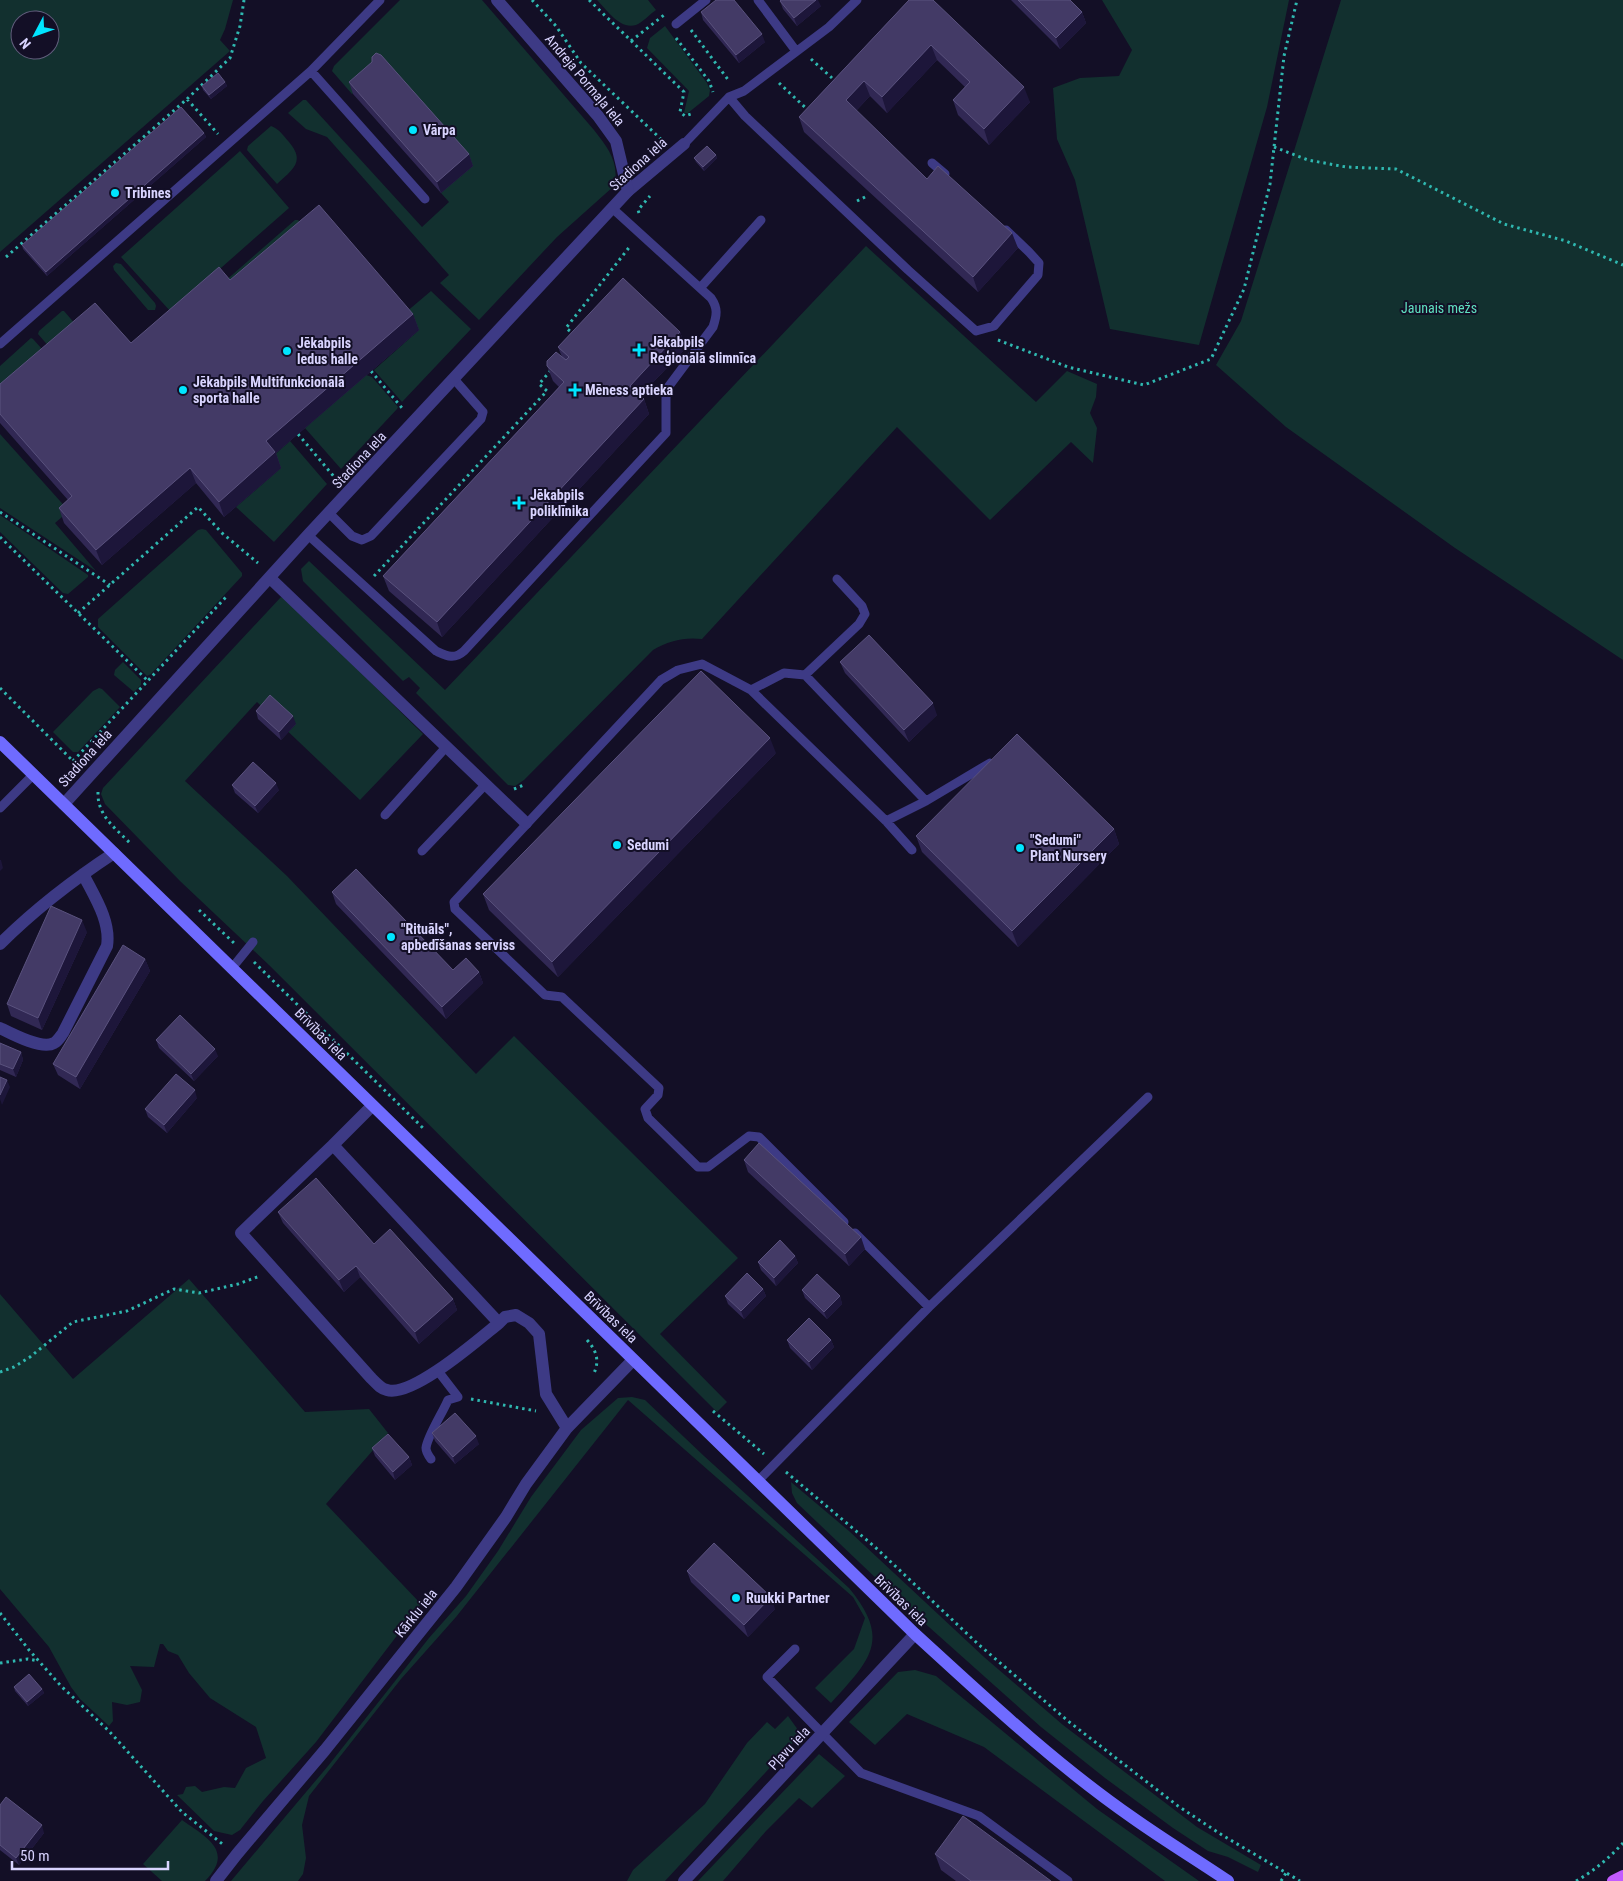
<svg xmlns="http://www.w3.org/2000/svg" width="1623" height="1881" font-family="'Roboto Condensed',sans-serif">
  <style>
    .green { fill: #12302f; fill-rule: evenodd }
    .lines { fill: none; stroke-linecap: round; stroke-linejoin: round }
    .path { stroke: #2fb8b0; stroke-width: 3; stroke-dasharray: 2.5 4; stroke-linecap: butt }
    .service { stroke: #3d3a85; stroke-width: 9 }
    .minor { stroke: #3d3a85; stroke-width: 12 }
    .tertiary { stroke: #3d3a85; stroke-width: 12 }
    .secondary { stroke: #6f6bff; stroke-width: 12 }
    .primary { stroke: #c25bff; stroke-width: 12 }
    .wall { fill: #312854 }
    .shaded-wall { fill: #1d163a }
    .building { fill: #433a66; stroke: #5a527e }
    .poi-dot { fill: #00e5ff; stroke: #130f26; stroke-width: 2 }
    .labels { text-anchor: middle; stroke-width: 4; stroke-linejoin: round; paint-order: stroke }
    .street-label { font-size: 14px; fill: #d9d4ff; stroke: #130f26 }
    .poi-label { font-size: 14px; font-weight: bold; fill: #d9d4ff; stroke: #130f26; text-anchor: start }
    .park-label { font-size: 14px; fill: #5fe0c0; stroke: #130f26 }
  </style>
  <rect width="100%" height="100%" fill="#130f26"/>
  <path class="green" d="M0 0H233L225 29 220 40 230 51 0 252ZM20 20H50V50H20Z
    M400 0H482L594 130C608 148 620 163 614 186L557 237 479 320 440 283 449 275 327 137 306 129 288 113 303 100H306L422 227 449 202 441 193 377 74 352 94 332 71 334 66Z
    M597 0H648L656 10C650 14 643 22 636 25 620 30 607 10 597 0Z
    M1102 0H1289L1267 107 1199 345 1110 329 1075 180 1057 139 1053 88 1080 78 1119 76 1132 50Z
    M1341 0H1623V660L1455 548 1286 427 1216 365 1241 321Z
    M665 26 707 83 710 90 709 96 688 113H684L689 91 647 48 650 38Z
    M271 126C279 129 283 135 289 142 306 162 292 170 277 184L247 150 248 146Z
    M240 151 289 208 171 312 121 257Z
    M295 220H298L310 233 236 296 224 282Z
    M866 246 1036 402 1067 371 1097 384 1096 397 1090 413 1097 428 1093 463 1071 442 990 520 897 427 702 639C683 637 669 641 653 650L524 780 515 786 508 785 416 693 420 688 409 677 403 681 303 581 301 569 309 561 445 690Z
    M116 263 121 264 155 303 156 306 155 310H148L114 270 113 266Z
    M431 291 471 329 402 402 374 370 419 330 405 313Z
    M62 311H64L83 333 57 356 38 334 39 331Z
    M31 338 33 339 52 360 0 404V366Z
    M366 375 372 377 398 407 397 409 341 469 305 428Z
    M0 434 69 511 55 523 96 571 0 508Z
    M290 441 327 484 274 542 236 507 281 468 272 457Z
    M0 515 88 575V577L68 594 63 593 0 532Z
    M202 529 206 530 242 573V576L151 674 147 676 98 627V619L198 530Z
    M281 597 287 600 423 734 360 800 257 702 185 781 287 876 476 1074 514 1036 738 1258 660 1334 727 1402 717 1412 269 965 180 881 105 804 101 794 103 788Z
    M123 662 141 680V685L134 692 114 675 115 670Z
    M99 688 102 689 120 707 78 752H73L53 732 93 691Z
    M189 1279 305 1412 369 1409 388 1433 326 1504 421 1604 316 1742 263 1801 240 1830 232 1835 214 1831 177 1795 183 1794 186 1787 195 1786 202 1792 224 1787 235 1788 246 1768 266 1758 256 1727 210 1698 189 1673 178 1655 168 1651 163 1644H160L154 1667 130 1666 142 1690 140 1702 127 1705 112 1702 113 1721 109 1726 80 1699 71 1687 49 1647 0 1589V1294L73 1379Z
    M632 1397 645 1400 704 1456 849 1588C892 1640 870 1660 831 1703L815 1688 854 1649 865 1618 853 1597 628 1400 456 1617 401 1679 309 1796 302 1825 306 1858 303 1874 298 1881H231L328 1766 429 1638 466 1596 498 1551 531 1497 581 1430 618 1398Z
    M791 1482 849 1531 984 1657 1063 1725 1197 1827 1261 1865 1258 1872 1228 1857 1208 1851 1173 1828 1105 1778 1041 1727 901 1602 797 1503 792 1493Z
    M915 1670 936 1676 1097 1809 1199 1881H1165L984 1747 907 1714 875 1745 849 1722 898 1672Z
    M788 1716 801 1734 665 1881H627L633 1870 705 1804 747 1743 767 1722 775 1729Z
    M819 1754 845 1776 812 1808 799 1798 766 1831 723 1881H698Z
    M182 1820C206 1837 235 1851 205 1881H162L143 1864Z"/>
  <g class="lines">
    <path class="path" d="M532 0 556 26 581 63 664 142
      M589 0 684 92 680 112 685 116 691 114
      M691 30 729 81
      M676 38 709 81 713 92
      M631 41 664 15
      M811 59 832 78
      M779 83 809 111
      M187 99 230 58 240 26 244 0
      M1274 147 1308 160 1346 167 1396 169 1504 224 1566 241 1623 265
      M857 201 867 196
      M639 213 638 210 650 196
      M6 257 187 99 218 134
      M575 335 566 328 631 245
      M998 340 1068 367 1144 385 1211 359 1244 289 1270 184 1284 56 1297 0
      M371 371 402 408
      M298 434 336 479
      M0 512 110 585
      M0 537 148 681
      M374 576 547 391 539 384 552 369
      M78 613 198 507 222 533 258 563
      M0 688 77 765
      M73 761 226 597
      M514 789 526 784
      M98 792C97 815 115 828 130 843
      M199 910 235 944
      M254 962 424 1129
      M587 1340C597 1351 600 1362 593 1375
      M0 1372 14 1367 30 1357 73 1322 127 1311 174 1289 199 1293 238 1284 260 1276
      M471 1399 536 1411
      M713 1411 764 1454
      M786 1472 875 1547 978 1644 1068 1721 1178 1806 1222 1835 1300 1881
      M0 1613 29 1650 61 1686 109 1731 182 1812 225 1846
      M0 1663 28 1659 38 1661
      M1281 1881 1286 1873
      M1576 1881C1594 1871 1609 1858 1623 1843"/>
    <path class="service" d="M758 0 796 51
      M676 24 706 0
      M311 71 425 199
      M729 97 745 116 908 270 976 331 994 326 1038 275 1039 263 1029 252 1006 230
      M684 144 729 97 744 91 829 27 857 0
      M932 163 945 174
      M701 287 761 220
      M0 344 311 71 380 0
      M329 513 352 536 362 540 371 536 481 419 483 412 454 379
      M308 535 436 651C447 656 454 660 464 651L666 433V390L713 327C717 315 718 308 711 298L612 208
      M805 675 859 624 865 614 862 606 837 579
      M751 690 886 821 912 850
      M0 808 33 775
      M385 815 447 746
      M886 821 926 801 990 763
      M422 851 486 784
      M232 968 253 942
      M844 1222 759 1137 749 1136 708 1167H698L648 1118 645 1109 658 1095 659 1088 562 997 545 995 455 909 454 902 661 680 678 670 702 664 751 690 784 673 805 675 926 801
      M929 1307 1148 1097
      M431 1459C428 1455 426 1452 426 1448 427 1437 443 1412 448 1400L458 1397 438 1371
      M758 1481 929 1307 855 1233
      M795 1649 767 1677 861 1773 979 1816 1068 1881"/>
    <path class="minor" d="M628 191 684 144
      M270 578 526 823
      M0 944C34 910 73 880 114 853
      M0 1028C12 1034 42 1050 54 1043 58 1041 60 1037 63 1033L107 946C111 921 94 896 83 874
      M333 1145 372 1106
      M499 1323 333 1145 241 1233 371 1378C376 1383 381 1389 387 1390 412 1398 479 1339 499 1323L505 1317 516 1315 529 1323 539 1334 546 1394 567 1428
      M216 1881 237 1854 325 1750 456 1587 506 1517 526 1484 567 1428 633 1360"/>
    <path class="tertiary" d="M64 804 308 535 628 191 616 141 598 116 497 0
      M684 1881 915 1634"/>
    <path class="secondary" d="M0 742 915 1634C985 1698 1055 1764 1133 1818 1164 1840 1197 1860 1228 1881"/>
    <path class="primary" d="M1613 1881 1623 1876"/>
  </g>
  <path class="wall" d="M909 0 1030 102 989 145 958 115 953 100 965 87 937 60 887 113 870 96 856 111 927 179 1018 248 978 292 804 132 799 117Z
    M1011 0H1070L1082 12 1086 23 1060 49Z
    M780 1 821 6 797 26 783 9Z
    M701 12 765 42 739 63 703 20Z
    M225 82 227 86 211 99 203 90 202 86Z
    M349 82 469 154 473 166 441 193 353 94Z
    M204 133 206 137 47 276 23 249 22 245Z
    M716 155 717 158 704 171 696 162 694 158Z
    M230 280 413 314 419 330 276 453 281 468 224 517 196 483 102 565 64 523 59 508 68 500 0 423V384L131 343Z
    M680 332 686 348 640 396 644 399 649 414 442 637 389 591 383 576 559 387 553 381 547 366 562 357 558 347Z
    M840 662 937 715 909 742 845 673Z
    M256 711 296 724 281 740 258 719Z
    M776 753 558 977 489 910 483 894Z
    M232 785 279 790 258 813 235 793Z
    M1114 829 1119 844 1018 947 922 852 916 836Z
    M332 892 453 970 479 972 483 983 446 1019 336 904Z
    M87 932 42 1030 11 1016 7 1004Z
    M145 959 150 971 80 1089 58 1075 53 1064Z
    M156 1040 218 1056 194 1081 159 1048Z
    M0 1043 21 1052 23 1060 16 1077 0 1070Z
    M197 1098 167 1133 148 1117 145 1109Z
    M744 1160 865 1249 849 1266 748 1172Z
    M278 1212 374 1244 453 1299 457 1310 419 1344 360 1277 344 1292 283 1223Z
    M795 1256 798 1263 776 1286 761 1270 758 1262Z
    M763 1289 766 1296 744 1319 728 1304 725 1296Z
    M802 1290 840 1296 842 1304 827 1319 805 1298Z
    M787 1340H831L834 1347 812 1370 790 1348Z
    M432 1433 479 1444 455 1464 435 1441Z
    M372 1448 409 1457 412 1465 395 1480 375 1456Z
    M687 1571 775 1609 748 1637 691 1582Z
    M14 1687 42 1689 44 1693 28 1706 15 1691Z
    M0 1805 44 1833 19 1865 0 1850Z
    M935 1854 1051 1881H956L941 1870Z"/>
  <path class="shaded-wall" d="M816 0H818L821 6 797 26 794 18Z
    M1082 12 1086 23 1060 49 1056 38Z
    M762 34 765 42 739 63 736 55Z
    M931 45 937 60 887 113 882 97Z
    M864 81 870 96 851 116 846 100Z
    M225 82 227 86 211 99 209 95Z
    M1024 87 1030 102 989 145 984 129Z
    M204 133 206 137 47 276 46 272Z
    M469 154 473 166 441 193 437 182Z
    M716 155 717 158 704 171 703 167Z
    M1012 233 1018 248 978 292 973 277Z
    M413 314 419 330 276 453 281 468 224 517 219 502 266 441Z
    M680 332 686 348 635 401 630 386Z
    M644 399 649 414 442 637 437 622Z
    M190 468 196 483 102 565 96 550Z
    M933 703 937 715 909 742 904 730Z
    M293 716 296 724 281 740 279 732Z
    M770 738 776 753 558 977 552 962Z
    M276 783 279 790 258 813 255 806Z
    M1114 829 1119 844 1018 947 1012 931Z
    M0 860H1L3 868 0 871Z
    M82 920 87 932 42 1030 38 1018Z
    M145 959 150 971 80 1089 76 1077Z
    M479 972 483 983 446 1019 442 1007Z
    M215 1049 218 1056 194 1081 191 1074Z
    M21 1052 23 1060 16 1077 13 1069Z
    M7 1080 10 1087 2 1105 0 1099V1095Z
    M195 1090 197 1098 167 1133 164 1125Z
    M861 1237 865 1249 849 1266 845 1254Z
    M795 1256 798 1263 776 1286 774 1278Z
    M356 1266 360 1277 344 1292 339 1280Z
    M763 1289 766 1296 744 1319 741 1311Z
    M840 1296 842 1304 827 1319 824 1312Z
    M453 1299 457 1310 419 1344 415 1332Z
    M831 1340 834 1347 812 1370 809 1362Z
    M476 1436 479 1444 455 1464 453 1457Z
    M409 1457 412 1465 395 1480 393 1472Z
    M771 1597 775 1609 748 1637 744 1625Z
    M42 1689 44 1693 28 1706 27 1702Z
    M42 1825 44 1833 19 1865 16 1858Z"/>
  <path class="building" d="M716 0H734L762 34 736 55 701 12Z
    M781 0H816L794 18 780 1Z
    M909 0H933L1024 87 984 129 953 100 970 82 931 45 882 97 864 81 846 100 927 179 938 166 1012 233 973 277 799 117Z
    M1018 0H1070L1082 12 1056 38Z
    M376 53 381 55 469 154 437 182 349 82 372 62V57Z
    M218 73 225 82 209 95 202 86Z
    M181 107 204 133 46 272 22 245Z
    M707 146 716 155 703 167 694 158Z
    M319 205 413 314 266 441 275 452 219 502 190 468 96 550 59 508 72 496 0 414V384L95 303 131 343 219 267 230 280Z
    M623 278 680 332 630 386 644 399 437 622 383 576 564 382 547 366V361L556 352 566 360 569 357 558 347Z
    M869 635 933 703 904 730 840 662Z
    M701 671 770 738 552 962 483 894Z
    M270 695 293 716 279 732 256 711Z
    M1017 734 1114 829 1012 931 916 836Z
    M253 762 276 783 255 806 232 785Z
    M356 869 453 970 466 958 479 972 442 1007 332 892Z
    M51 906 82 920 38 1018 7 1004Z
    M123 945 145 959 76 1077 53 1064Z
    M180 1015 215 1049 191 1074 156 1040Z
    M0 1043 21 1052 13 1069 0 1064Z
    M176 1074 195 1090 164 1125 145 1109Z
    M0 1077 7 1080 0 1095Z
    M759 1143 861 1237 845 1254 744 1160Z
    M316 1178 374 1244 390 1229 453 1299 415 1332 356 1266 339 1280 278 1212Z
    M780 1240 795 1256 774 1278 758 1262Z
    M747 1273 763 1289 741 1311 725 1296Z
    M817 1274 840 1296 824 1312 802 1290Z
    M809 1318 831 1340 809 1362 787 1340Z
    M455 1413 476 1436 453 1457 432 1433Z
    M388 1434 409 1457 393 1472 372 1448Z
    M714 1543 771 1597 744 1625 687 1571Z
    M29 1674 42 1689 27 1702 14 1687Z
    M6 1797 42 1825 16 1858 0 1845V1805Z
    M963 1816 1051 1881H971L935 1854Z"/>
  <g class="poi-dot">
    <circle cx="413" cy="130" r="5"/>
    <circle cx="115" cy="193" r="5"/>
    <path d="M636.5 342.5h5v5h5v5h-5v5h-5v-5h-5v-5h5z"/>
    <circle cx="287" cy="351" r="5"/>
    <circle cx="183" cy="390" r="5"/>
    <path d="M572.5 382.5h5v5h5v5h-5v5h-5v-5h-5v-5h5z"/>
    <path d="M516.5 495.5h5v5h5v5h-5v5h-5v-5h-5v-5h5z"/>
    <circle cx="617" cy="845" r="5"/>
    <circle cx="1020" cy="848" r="5"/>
    <circle cx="391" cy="937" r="5"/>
    <circle cx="736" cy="1598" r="5"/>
  </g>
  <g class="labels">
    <g class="street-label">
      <text transform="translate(585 80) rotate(50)" y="5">Andreja Pormaļa iela</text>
      <text transform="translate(638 164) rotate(-42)" y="5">Stadiona iela</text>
      <text transform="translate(359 460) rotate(-47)" y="5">Stadiona iela</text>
      <text transform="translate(85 758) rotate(-48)" y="5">Stadiona iela</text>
      <text transform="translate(321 1034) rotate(45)" y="5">Brīvības iela</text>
      <text transform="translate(611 1317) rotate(44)" y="5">Brīvības iela</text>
      <text transform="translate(901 1600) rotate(44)" y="5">Brīvības iela</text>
      <text transform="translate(416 1613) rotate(-51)" y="5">Kārklu iela</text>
      <text transform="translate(789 1748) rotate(-47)" y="5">Pļavu iela</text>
    </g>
    <g class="poi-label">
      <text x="423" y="135">Vārpa</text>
      <text x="125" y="198">Tribīnes</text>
      <text x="650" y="347">Jēkabpils<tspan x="650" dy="16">Reģionālā slimnīca</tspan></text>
      <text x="297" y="348">Jēkabpils<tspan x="297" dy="16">ledus halle</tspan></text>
      <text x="193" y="387">Jēkabpils Multifunkcionālā<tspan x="193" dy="16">sporta halle</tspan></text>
      <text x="585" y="395">Mēness aptieka</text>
      <text x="530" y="500">Jēkabpils<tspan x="530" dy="16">poliklīnika</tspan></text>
      <text x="1030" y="845">"Sedumi"<tspan x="1030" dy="16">Plant Nursery</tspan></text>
      <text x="627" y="850">Sedumi</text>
      <text x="401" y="934">"Rituāls",<tspan x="401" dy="16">apbedīšanas serviss</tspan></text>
      <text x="746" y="1603">Ruukki Partner</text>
    </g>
    <g class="park-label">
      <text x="1439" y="313">Jaunais mežs</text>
    </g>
  </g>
  <g transform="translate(35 35) rotate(229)"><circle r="24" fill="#130f26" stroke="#625e7d"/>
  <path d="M0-4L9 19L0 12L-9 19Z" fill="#00e5ff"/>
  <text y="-8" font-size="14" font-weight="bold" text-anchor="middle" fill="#d9d4ff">N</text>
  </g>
  <path d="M12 1861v8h156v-8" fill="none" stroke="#d9d4ff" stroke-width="2.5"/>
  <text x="20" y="1861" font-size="15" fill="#d9d4ff" stroke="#130f26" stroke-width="4" paint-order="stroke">50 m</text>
</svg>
